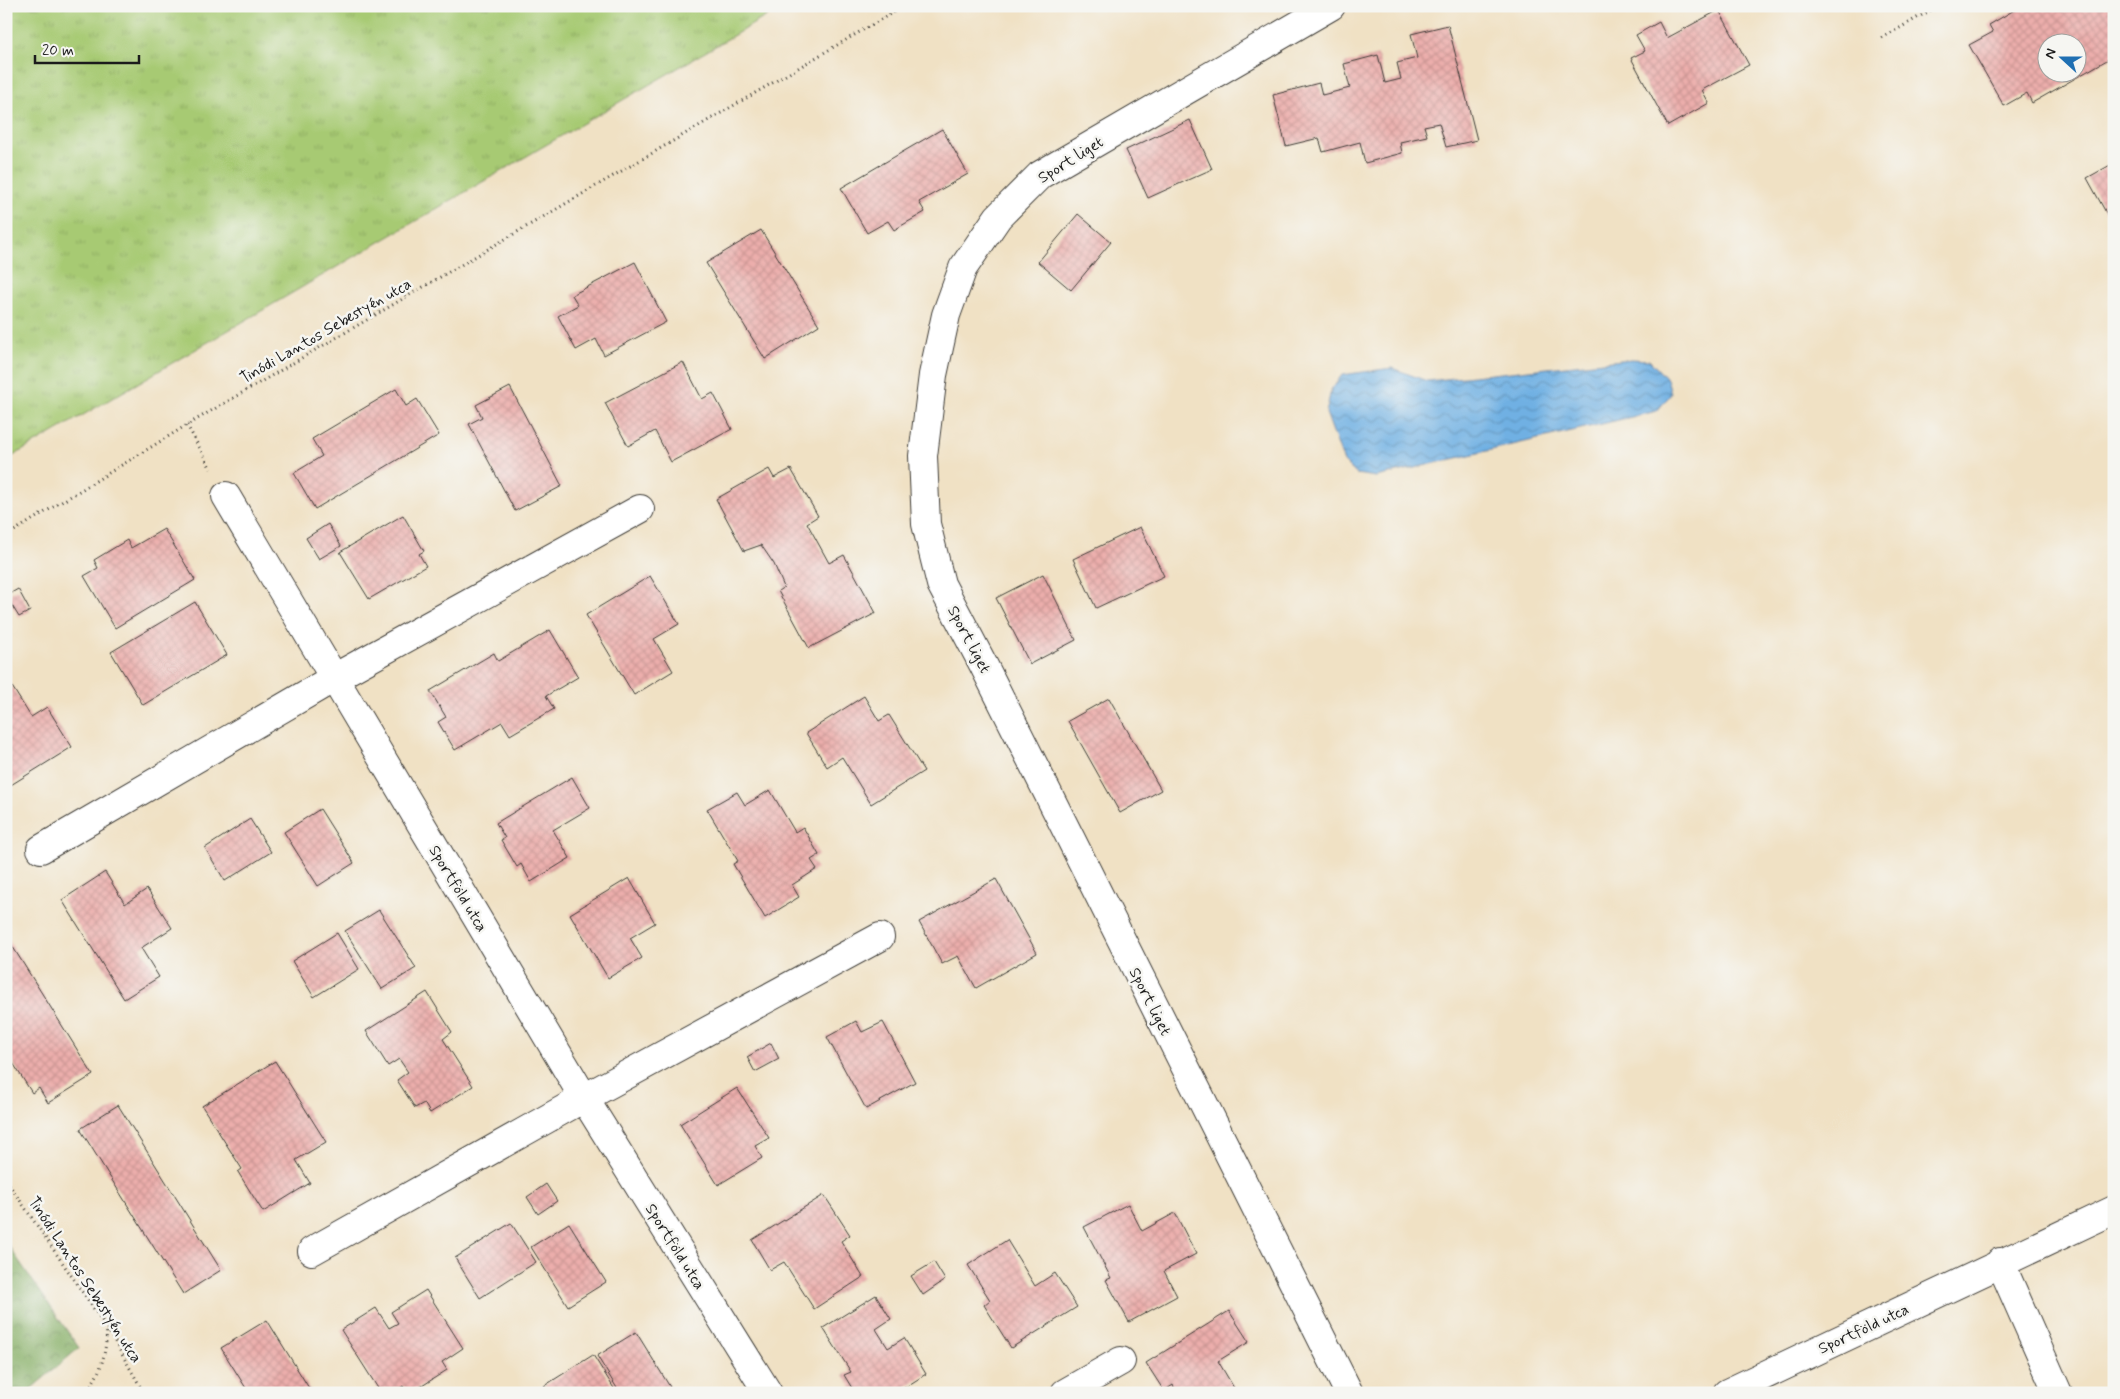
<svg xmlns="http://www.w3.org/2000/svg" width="2120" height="1399" font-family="Mynerve,sans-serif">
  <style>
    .grass { fill: url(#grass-tufts); stroke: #627348 }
    .forest { fill: url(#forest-crowns); stroke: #506540 }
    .water { fill: url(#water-waves); stroke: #466680 }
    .building { fill: url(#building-cross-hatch); fill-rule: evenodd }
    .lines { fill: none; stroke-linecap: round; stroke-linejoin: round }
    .minor-casing { stroke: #3c3a35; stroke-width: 30 }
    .path { stroke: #3c3a35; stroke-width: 3; stroke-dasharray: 1 4; stroke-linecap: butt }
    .minor { stroke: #fff; stroke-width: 28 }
    .labels { text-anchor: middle; stroke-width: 5; stroke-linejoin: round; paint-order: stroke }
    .street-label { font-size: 16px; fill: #1c1c1c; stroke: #f6f6f2 }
  </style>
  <defs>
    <pattern id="grass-tufts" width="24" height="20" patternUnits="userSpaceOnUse" patternTransform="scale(1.25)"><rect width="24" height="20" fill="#a7ca73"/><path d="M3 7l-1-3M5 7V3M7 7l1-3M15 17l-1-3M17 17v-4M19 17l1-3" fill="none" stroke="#8fad63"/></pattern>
    <pattern id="forest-crowns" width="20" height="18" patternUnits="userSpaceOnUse" patternTransform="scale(1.25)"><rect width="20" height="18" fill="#85ae65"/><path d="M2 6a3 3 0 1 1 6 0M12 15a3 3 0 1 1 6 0" fill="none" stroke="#6c8d52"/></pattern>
    <pattern id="water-waves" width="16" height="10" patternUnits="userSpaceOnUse" patternTransform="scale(1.25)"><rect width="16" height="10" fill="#6fb0e3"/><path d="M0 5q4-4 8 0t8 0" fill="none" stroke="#5a8eb7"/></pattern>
    <pattern id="building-cross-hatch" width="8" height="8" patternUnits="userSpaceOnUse" patternTransform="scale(1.25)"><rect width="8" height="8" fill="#ecaeac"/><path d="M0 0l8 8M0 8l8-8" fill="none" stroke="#ca9593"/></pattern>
  </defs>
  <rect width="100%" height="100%" fill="#f6f6f2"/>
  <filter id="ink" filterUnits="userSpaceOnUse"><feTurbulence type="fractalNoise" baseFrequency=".02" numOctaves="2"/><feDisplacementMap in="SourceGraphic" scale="10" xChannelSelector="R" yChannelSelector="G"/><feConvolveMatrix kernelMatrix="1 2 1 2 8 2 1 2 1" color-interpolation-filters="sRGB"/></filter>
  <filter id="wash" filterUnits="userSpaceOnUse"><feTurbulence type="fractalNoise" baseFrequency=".0096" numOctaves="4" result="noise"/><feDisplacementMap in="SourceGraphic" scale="20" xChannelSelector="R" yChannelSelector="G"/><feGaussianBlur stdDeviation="1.12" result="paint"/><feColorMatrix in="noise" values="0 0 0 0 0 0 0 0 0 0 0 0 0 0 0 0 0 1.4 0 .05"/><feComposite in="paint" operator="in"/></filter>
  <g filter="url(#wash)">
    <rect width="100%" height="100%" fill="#f0e1c4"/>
    <path class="grass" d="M6 6H784L6 460Z"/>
    <path class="forest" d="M6 1242 79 1348 26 1393H6Z"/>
    <path class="water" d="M1631 359 1649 360 1667 379 1671 394 1657 411 1376 477 1356 474 1344 462 1326 413 1331 390 1342 375 1392 368 1427 381Z"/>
    <g id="blocks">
      <path class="building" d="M2021 6H2114V56L2032 103 2027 93 2004 106 1969 45 1993 32 1989 25ZM2048 42H2078V72H2048Z
        M1719 10 1749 65 1702 90 1709 103 1668 126 1631 58 1645 51 1636 35 1659 22 1667 38Z
        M1448 25 1477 140 1446 147 1439 123 1424 126 1427 136 1400 142 1402 153 1365 163 1360 142 1323 152 1319 138 1286 146 1273 95 1319 83 1322 95 1350 88 1344 64 1378 55 1385 83 1401 79 1397 63 1417 58 1411 34Z
        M1190 120 1212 169 1148 198 1126 150Z
        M942 129 968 174 919 202 925 212 894 230 888 221 867 233 841 188Z
        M2114 163V227L2087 178Z
        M1078 214 1111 242 1071 290 1038 262Z
        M761 230 819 325 765 359 706 263Z
        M635 262 666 322 604 355 596 339 576 350 558 316 578 305 572 295Z
        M683 362 702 399 713 393 732 429 671 462 655 431 628 446 605 403Z
        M510 387 562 486 515 511 469 424 482 417 476 405Z
        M396 389 406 406 417 399 439 435 315 509 294 473 322 456 312 439Z
        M769 469 774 478 791 469 818 516 807 523 829 563 844 555 876 613 809 648 778 591 784 587 774 564 761 545 744 551 716 499Z
        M403 515 424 551 419 554 426 566 369 599 340 552Z
        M328 524 341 546 319 559 306 538Z
        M1140 527 1164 576 1096 608 1073 559Z
        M164 529 195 580 115 628 84 576 98 568 94 560 127 540 131 548Z
        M1043 574 1076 640 1030 664 996 598Z
        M650 576 679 624 654 639 673 671 634 695 586 615Z
        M18 589 30 611 19 617 6 596Z
        M195 602 227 655 143 705 111 652Z
        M550 630 578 677 546 696 554 709 510 735 502 722 455 750 438 722 446 717 430 691 494 653 498 661Z
        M11 685 31 717 47 707 72 747 6 788V689Z
        M864 696 879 721 889 715 924 771 871 804 842 757 827 767 806 733Z
        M1109 698 1161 790 1120 813 1068 721Z
        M572 777 590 808 553 830 570 858 531 882 521 864 517 867 501 840 505 838 496 823Z
        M770 790 795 832 803 827 819 855 811 860 817 869 792 885 799 897 765 918 733 864 738 861 707 809 737 792 745 805Z
        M320 809 354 863 318 886 284 832Z
        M250 819 271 852 225 881 205 848Z
        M105 872 125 904 147 889 172 928 141 948 159 977 124 999 62 900Z
        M629 878 655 923 630 938 642 958 608 978 570 914Z
        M996 879 1037 953 976 988 958 956 942 964 919 922Z
        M379 910 416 968 382 989 345 931Z
        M337 933 359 969 314 997 292 961Z
        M6 936 93 1075 48 1103 39 1088 32 1093 6 1052Z
        M427 992 452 1032 443 1039 473 1086 430 1113 424 1103 415 1108 397 1080 408 1072 399 1059 388 1066 366 1031Z
        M856 1021 862 1032 883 1022 915 1082 866 1109 827 1037Z
        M771 1043 779 1059 755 1072 747 1057Z
        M275 1061 326 1142 296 1160 310 1183 263 1212 238 1172 242 1169 202 1106Z
        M737 1088 769 1138 755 1146 762 1158 718 1185 680 1124Z
        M118 1105 221 1270 183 1294 80 1129Z
        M546 1184 557 1201 538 1214 527 1197Z
        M824 1195 850 1235 841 1241 863 1277 814 1309 784 1262 770 1270 752 1240Z
        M1128 1204 1142 1231 1175 1213 1196 1254 1164 1271 1177 1296 1129 1322 1106 1280 1111 1278 1084 1227Z
        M511 1223 536 1262 480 1298 455 1258Z
        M569 1223 606 1282 568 1306 531 1247Z
        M1007 1240 1035 1286 1055 1273 1077 1307 1011 1348 984 1305 990 1300 968 1265Z
        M934 1262 945 1280 923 1295 911 1276Z
        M426 1290 463 1348 442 1362 447 1370 411 1393H408L403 1386 393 1393H381L341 1330 376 1308 389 1328 398 1323 391 1312Z
        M876 1295 891 1319 876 1329 888 1348 904 1338 926 1374 896 1393H855L844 1375 851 1372 823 1328Z
        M1229 1311 1249 1342 1218 1361 1237 1393H1177L1173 1385 1164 1391 1146 1363Z
        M267 1320 312 1393H249L221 1348Z
        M636 1332 670 1387 661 1393H620L597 1356Z
        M593 1355 615 1390 610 1393H548L544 1386Z"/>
    </g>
  </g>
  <g filter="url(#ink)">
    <use href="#blocks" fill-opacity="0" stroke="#3c3a35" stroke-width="1"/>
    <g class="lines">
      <defs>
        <path id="minor" d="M1331 6 1040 175 998 217 963 268 946 315 933 375 923 456 926 524 941 584 984 666 1349 1393
          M226 496 584 1098 768 1393
          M41 849 334 678 640 509
          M312 1251 584 1098 880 937
          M2000 1262 2058 1393
          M1065 1393 1121 1361
          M1727 1393 2114 1210"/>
      </defs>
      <use href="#minor" class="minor-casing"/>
      <path class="path" d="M1882 38 1938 6
        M187 425 211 469
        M6 536 187 425 904 6
        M6 1180 107 1328 144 1393
        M85 1393C102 1373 106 1353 107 1328"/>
      <use href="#minor" class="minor"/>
    </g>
  </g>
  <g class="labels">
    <g class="street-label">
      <text transform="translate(1070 159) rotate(-32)" y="6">Sport liget</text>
      <text transform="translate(325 330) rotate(-30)" y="6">Tinódi Lantos Sebestyén utca</text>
      <text transform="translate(970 639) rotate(62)" y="6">Sport liget</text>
      <text transform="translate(459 888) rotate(59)" y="6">Sportföld utca</text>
      <text transform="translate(1151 1001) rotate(63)" y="6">Sport liget</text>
      <text transform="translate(676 1246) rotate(58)" y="6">Sportföld utca</text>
      <text transform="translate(86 1279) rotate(57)" y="6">Tinódi Lantos Sebestyén utca</text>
      <text transform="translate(1863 1328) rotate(-25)" y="6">Sportföld utca</text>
    </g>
  </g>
  <rect width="2120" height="1399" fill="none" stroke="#f6f6f2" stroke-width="25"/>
  <g transform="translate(2062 58) rotate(291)"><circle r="24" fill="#f6f6f2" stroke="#9f9f9c"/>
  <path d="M0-4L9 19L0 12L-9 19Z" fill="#1f6fb2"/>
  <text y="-8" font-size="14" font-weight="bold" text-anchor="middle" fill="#1c1c1c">N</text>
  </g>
  <path d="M35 55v8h104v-8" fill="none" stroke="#1c1c1c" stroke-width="2.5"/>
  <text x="42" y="55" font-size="15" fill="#1c1c1c" stroke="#f6f6f2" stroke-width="4" paint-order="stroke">20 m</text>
</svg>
